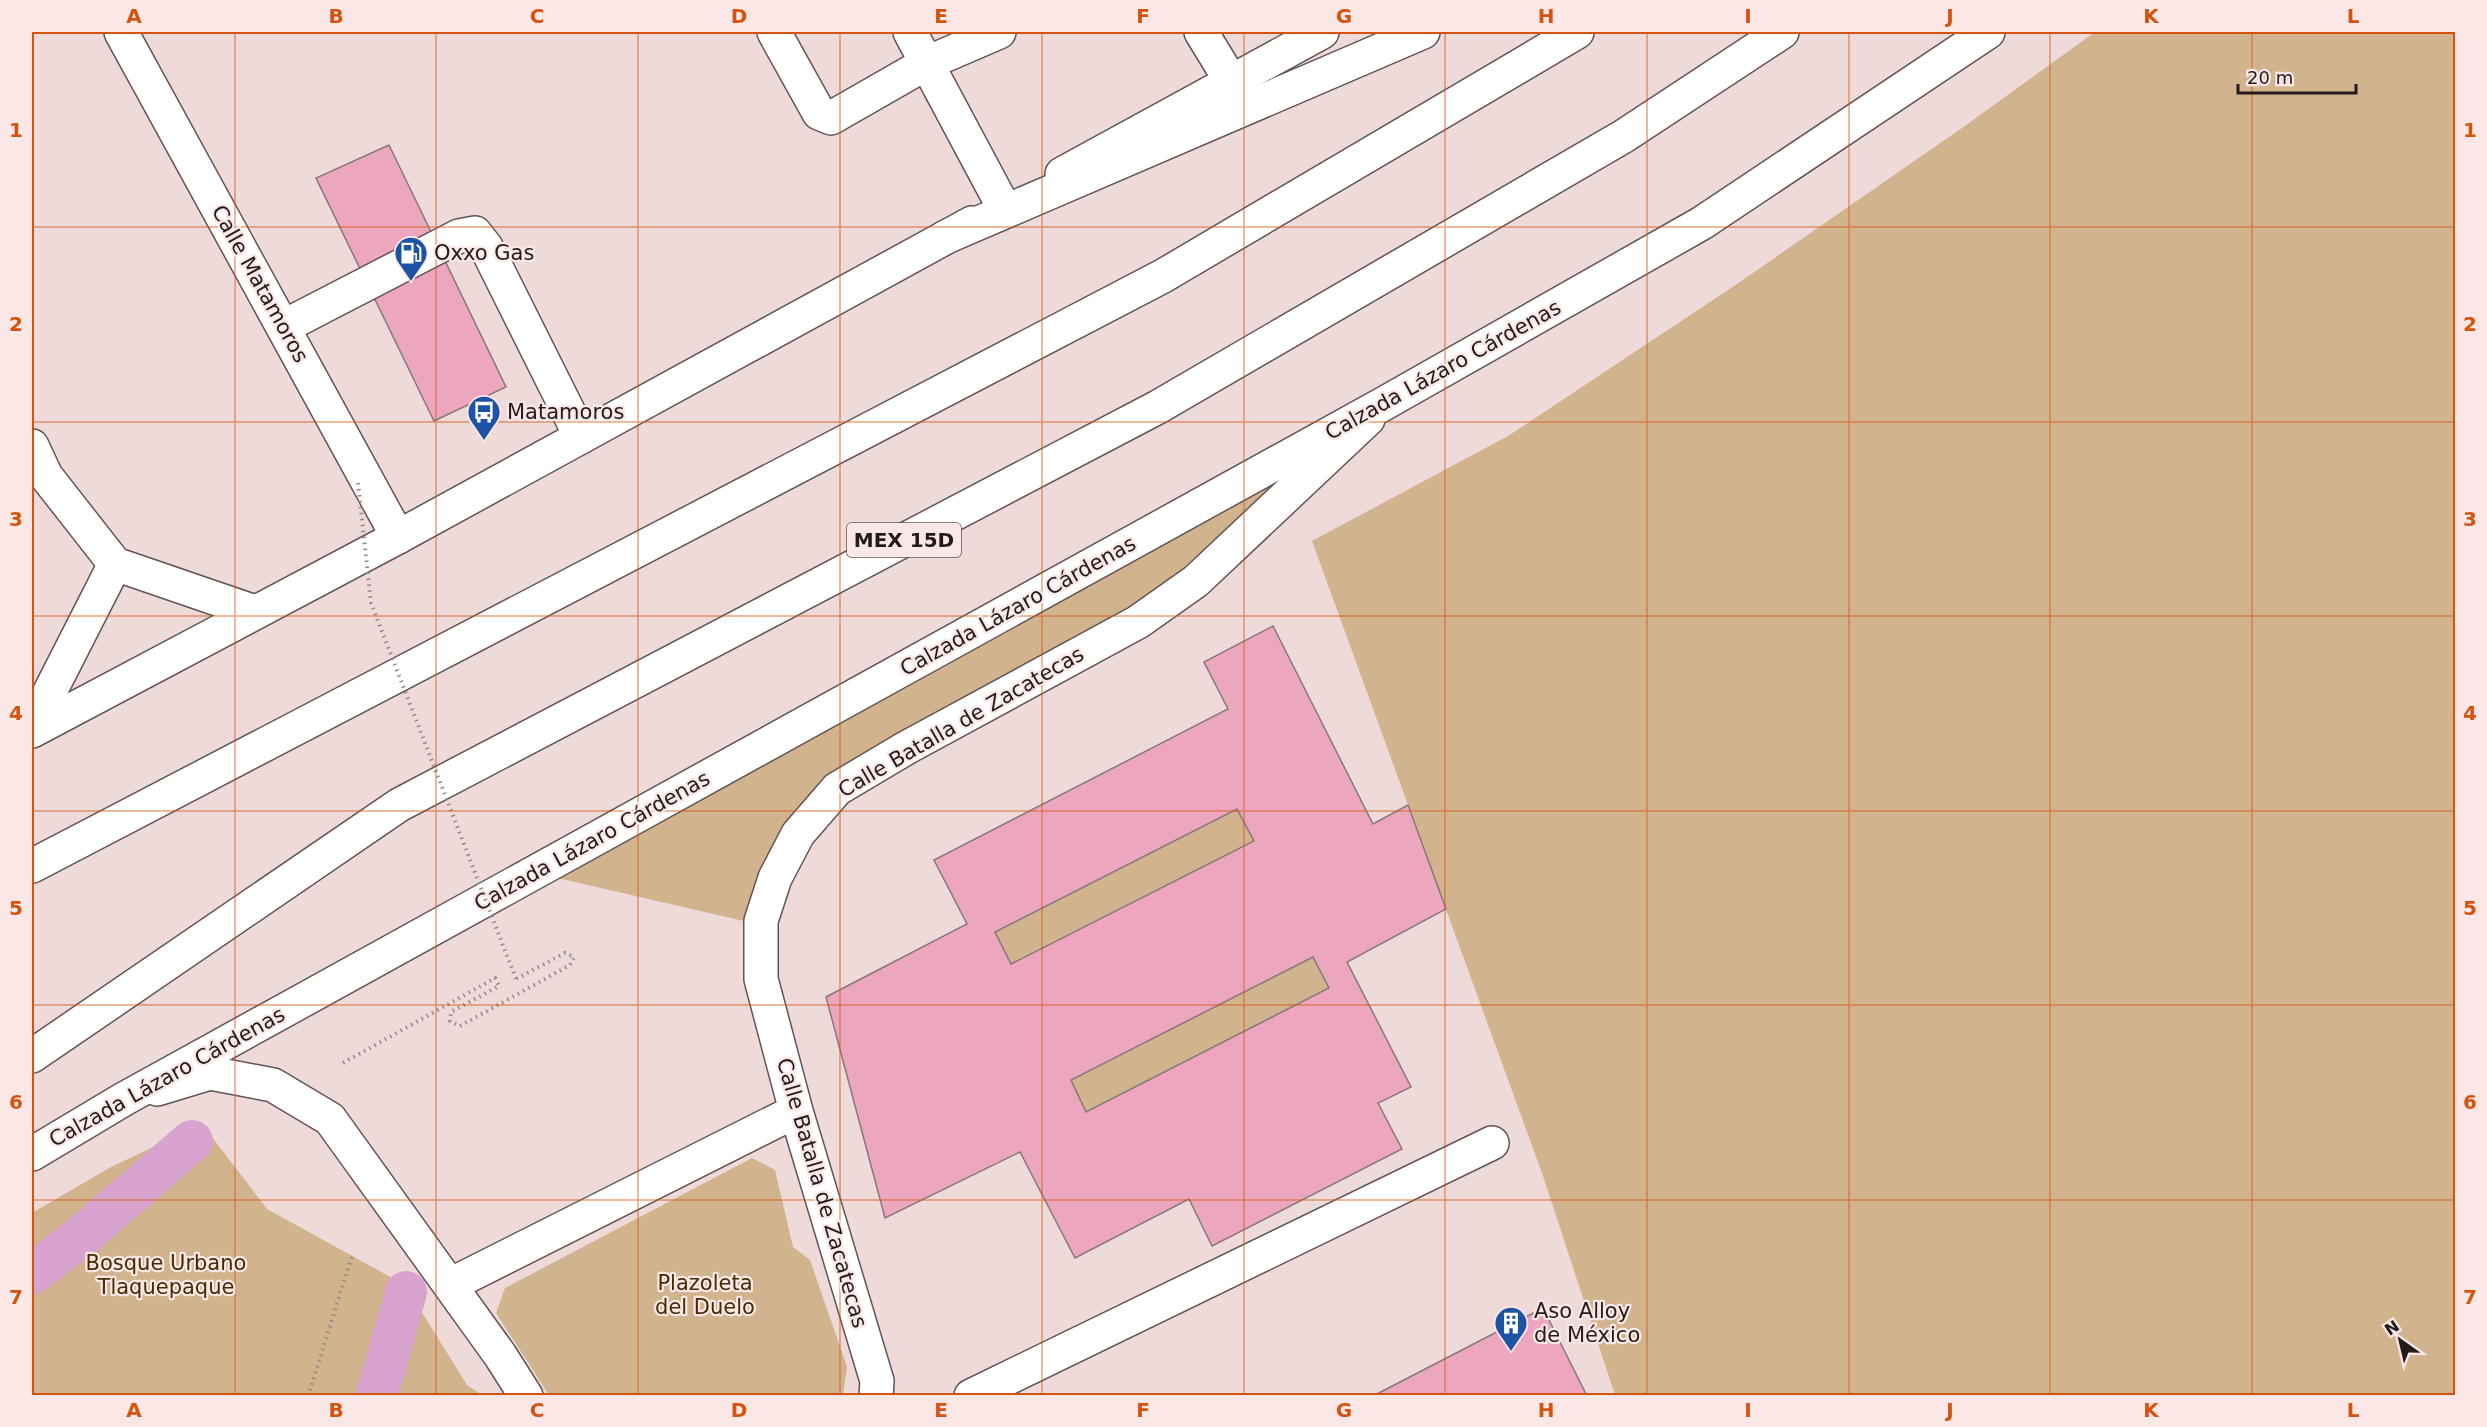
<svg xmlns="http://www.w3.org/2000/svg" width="2487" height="1427" font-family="'DejaVu Sans',sans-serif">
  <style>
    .green { fill: #d1b38d }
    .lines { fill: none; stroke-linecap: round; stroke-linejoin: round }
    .canal { stroke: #d9a3cf; stroke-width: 42 }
    .building { fill: #eca7be; stroke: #87777c; stroke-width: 1.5; fill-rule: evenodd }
    .minor-casing { stroke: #635453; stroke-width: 36 }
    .major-casing { stroke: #635453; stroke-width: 36 }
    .highway-casing { stroke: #635453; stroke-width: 36 }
    .path { stroke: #988a8a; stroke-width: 4; stroke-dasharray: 1.5 4.5; stroke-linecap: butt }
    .minor { stroke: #fff; stroke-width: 33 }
    .major { stroke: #fff; stroke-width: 33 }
    .highway { stroke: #fff; stroke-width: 33 }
    .path-bridge { stroke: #988a8a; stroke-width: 4; stroke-dasharray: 1.5 4.5; stroke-linecap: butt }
    .grid { fill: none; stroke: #d4530e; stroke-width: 1.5; stroke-opacity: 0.55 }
    .labels { text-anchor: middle; stroke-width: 4.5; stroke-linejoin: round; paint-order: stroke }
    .shield { fill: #fae7e6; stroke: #635858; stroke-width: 1.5 }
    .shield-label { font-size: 20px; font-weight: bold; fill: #221b1b }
    .poi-label { font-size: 21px; fill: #221b1b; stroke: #fae7e6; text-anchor: start }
    .street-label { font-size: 21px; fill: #221b1b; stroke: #fae7e6 }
    .park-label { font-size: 21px; fill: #472b00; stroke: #fae7e6 }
    .neatline { fill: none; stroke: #d4530e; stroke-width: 2 }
    .grid-label { font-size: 20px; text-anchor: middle; font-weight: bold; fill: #d4530e }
  </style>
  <rect width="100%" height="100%" fill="#eddad9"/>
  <path class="green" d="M2095 32H2455V1395H1615L1542 1173 1312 541 1508 436 1737 284 1962 128Z
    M1347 438 1161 608 837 789 748 922 549 876Z
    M1237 809 1254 841 1011 964 995 932Z
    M1313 957 1329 988 1086 1112 1071 1080Z
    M202 1124 267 1209 405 1285 467 1385 482 1395H32V1213L111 1167Z
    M752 1158 775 1170 793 1247 810 1260 847 1367 843 1395H549L496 1313 505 1288Z"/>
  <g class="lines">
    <path class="canal" d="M32 1274 83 1235 192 1141
      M376 1396 386 1365 406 1292"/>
  </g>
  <path class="building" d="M389 145 506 387 434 421 316 178Z
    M1273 626 1373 824 1408 805 1446 909 1347 962 1411 1087 1378 1103 1402 1149 1212 1246 1189 1199 1075 1258 1020 1152 885 1218 826 997 967 924 934 860 1228 709 1204 662ZM1237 809 1254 841 1011 964 995 932ZM1313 957 1329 988 1086 1112 1071 1080Z
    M1543 1308 1587 1396H1373Z"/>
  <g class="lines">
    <defs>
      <path id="minor" d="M121 32 398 537
        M774 32 819 113 831 118 927 63 999 32
        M910 32 1003 206
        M1201 32 1231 81
        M283 327 459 236 475 233 486 247 581 437
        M32 446 46 476 115 564 255 612
        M32 727 115 564
        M157 1089 210 1073 273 1085 330 1119 500 1355 526 1396
        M450 1285 796 1111
        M876 1396 877 1381 796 1111 761 979V921L775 878 798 834 837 789 906 748 1138 622 1196 581 1368 419
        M971 1396 1492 1143"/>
      <path id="major" d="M1062 174 1322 32
        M32 731 398 537 972 223
        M32 1154 124 1099 1385 403 1702 223 1988 32"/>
      <path id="highway" d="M946 237 1423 32
        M32 866 1163 276 1577 32
        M32 1056 399 805 1158 407 1624 136 1782 32"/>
    </defs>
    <use href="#minor" class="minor-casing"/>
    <use href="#major" class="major-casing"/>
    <use href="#highway" class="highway-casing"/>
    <path class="path" d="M343 1063 495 978 499 986 451 1012 450 1021 460 1026 570 965 574 957 565 953 516 979
      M308 1396 352 1256"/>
    <use href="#minor" class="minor"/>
    <use href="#major" class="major"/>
    <use href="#highway" class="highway"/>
    <path class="path-bridge" d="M358 483 371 603 516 979"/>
  </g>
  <path class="grid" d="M235 32V1396M436 32V1396M638 32V1396M840 32V1396M1042 32V1396M1244 32V1396M1445 32V1396M1647 32V1396M1849 32V1396M2050 32V1396M2252 32V1396M32 227H2456M32 422H2456M32 616H2456M32 811H2456M32 1005H2456M32 1200H2456"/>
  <defs>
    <symbol id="fuel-pin" viewBox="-11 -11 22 30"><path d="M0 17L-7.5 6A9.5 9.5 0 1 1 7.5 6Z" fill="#1c53a4" stroke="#fae7e6"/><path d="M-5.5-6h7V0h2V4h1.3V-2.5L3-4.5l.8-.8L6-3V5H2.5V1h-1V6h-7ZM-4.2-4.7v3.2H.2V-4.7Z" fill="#fff"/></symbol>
    <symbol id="bus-pin" viewBox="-11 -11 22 30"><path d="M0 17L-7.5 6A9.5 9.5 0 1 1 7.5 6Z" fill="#1c53a4" stroke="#fae7e6"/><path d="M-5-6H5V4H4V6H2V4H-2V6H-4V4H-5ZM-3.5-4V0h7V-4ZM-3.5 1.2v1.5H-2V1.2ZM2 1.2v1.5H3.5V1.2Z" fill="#fff"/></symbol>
    <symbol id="building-pin" viewBox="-11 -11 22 30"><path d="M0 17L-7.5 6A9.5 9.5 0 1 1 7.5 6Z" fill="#1c53a4" stroke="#fae7e6"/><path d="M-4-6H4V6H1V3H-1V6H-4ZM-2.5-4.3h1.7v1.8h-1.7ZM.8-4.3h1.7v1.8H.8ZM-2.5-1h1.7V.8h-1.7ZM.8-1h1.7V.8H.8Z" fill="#fff"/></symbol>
  </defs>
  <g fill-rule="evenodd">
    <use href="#fuel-pin" x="392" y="234" width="38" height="52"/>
    <use href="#bus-pin" x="465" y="393" width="38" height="52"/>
    <use href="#building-pin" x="1492" y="1304" width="38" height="52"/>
  </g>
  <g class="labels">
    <rect class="shield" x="847" y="523" width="114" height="34" rx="4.5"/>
    <g class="shield-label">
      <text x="904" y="547">MEX 15D</text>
    </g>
    <g class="poi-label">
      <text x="434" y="260">Oxxo Gas</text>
      <text x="507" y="419">Matamoros</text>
      <text x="1534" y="1318">Aso Alloy<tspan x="1534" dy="24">de México</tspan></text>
    </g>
    <g class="street-label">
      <text transform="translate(260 284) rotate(61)" y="7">Calle Matamoros</text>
      <text transform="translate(1443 370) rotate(-29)" y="7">Calzada Lázaro Cárdenas</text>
      <text transform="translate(1018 606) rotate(-29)" y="7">Calzada Lázaro Cárdenas</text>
      <text transform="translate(961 722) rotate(-30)" y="7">Calle Batalla de Zacatecas</text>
      <text transform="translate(592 841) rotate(-29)" y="7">Calzada Lázaro Cárdenas</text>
      <text transform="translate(167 1077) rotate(-29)" y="7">Calzada Lázaro Cárdenas</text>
      <text transform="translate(822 1193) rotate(74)" y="7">Calle Batalla de Zacatecas</text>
    </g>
    <g class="park-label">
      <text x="166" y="1270">Bosque Urbano<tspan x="166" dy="24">Tlaquepaque</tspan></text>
      <text x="705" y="1290">Plazoleta<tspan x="705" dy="24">del Duelo</tspan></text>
    </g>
  </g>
  <rect width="2487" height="1427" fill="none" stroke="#fae7e6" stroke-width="66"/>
  <g transform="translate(2400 1340) rotate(326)" stroke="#fae7e6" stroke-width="4.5" paint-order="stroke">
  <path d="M0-4.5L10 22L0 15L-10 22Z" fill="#221b1b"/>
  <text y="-9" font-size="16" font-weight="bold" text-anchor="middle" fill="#221b1b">N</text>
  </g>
  <path d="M2238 84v9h118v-9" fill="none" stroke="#221b1b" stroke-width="3"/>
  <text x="2247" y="84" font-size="18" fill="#221b1b" stroke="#fae7e6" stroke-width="4.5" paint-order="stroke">20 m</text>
  <rect x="33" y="33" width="2421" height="1361" class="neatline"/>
  <g class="grid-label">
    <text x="134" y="23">A</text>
    <text x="336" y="23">B</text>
    <text x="537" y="23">C</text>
    <text x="739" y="23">D</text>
    <text x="941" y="23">E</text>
    <text x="1143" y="23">F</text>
    <text x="1344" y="23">G</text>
    <text x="1546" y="23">H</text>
    <text x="1748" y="23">I</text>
    <text x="1950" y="23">J</text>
    <text x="2151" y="23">K</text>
    <text x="2353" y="23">L</text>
    <text x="16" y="137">1</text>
    <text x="2470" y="137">1</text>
    <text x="16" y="331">2</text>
    <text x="2470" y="331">2</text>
    <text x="16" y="526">3</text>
    <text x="2470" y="526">3</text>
    <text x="16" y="720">4</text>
    <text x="2470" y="720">4</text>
    <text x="16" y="915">5</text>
    <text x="2470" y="915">5</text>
    <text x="16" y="1109">6</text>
    <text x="2470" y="1109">6</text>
    <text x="16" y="1304">7</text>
    <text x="2470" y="1304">7</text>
    <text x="134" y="1417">A</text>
    <text x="336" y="1417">B</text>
    <text x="537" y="1417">C</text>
    <text x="739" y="1417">D</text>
    <text x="941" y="1417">E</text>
    <text x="1143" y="1417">F</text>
    <text x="1344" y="1417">G</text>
    <text x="1546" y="1417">H</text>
    <text x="1748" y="1417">I</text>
    <text x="1950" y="1417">J</text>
    <text x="2151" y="1417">K</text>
    <text x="2353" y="1417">L</text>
  </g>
</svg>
